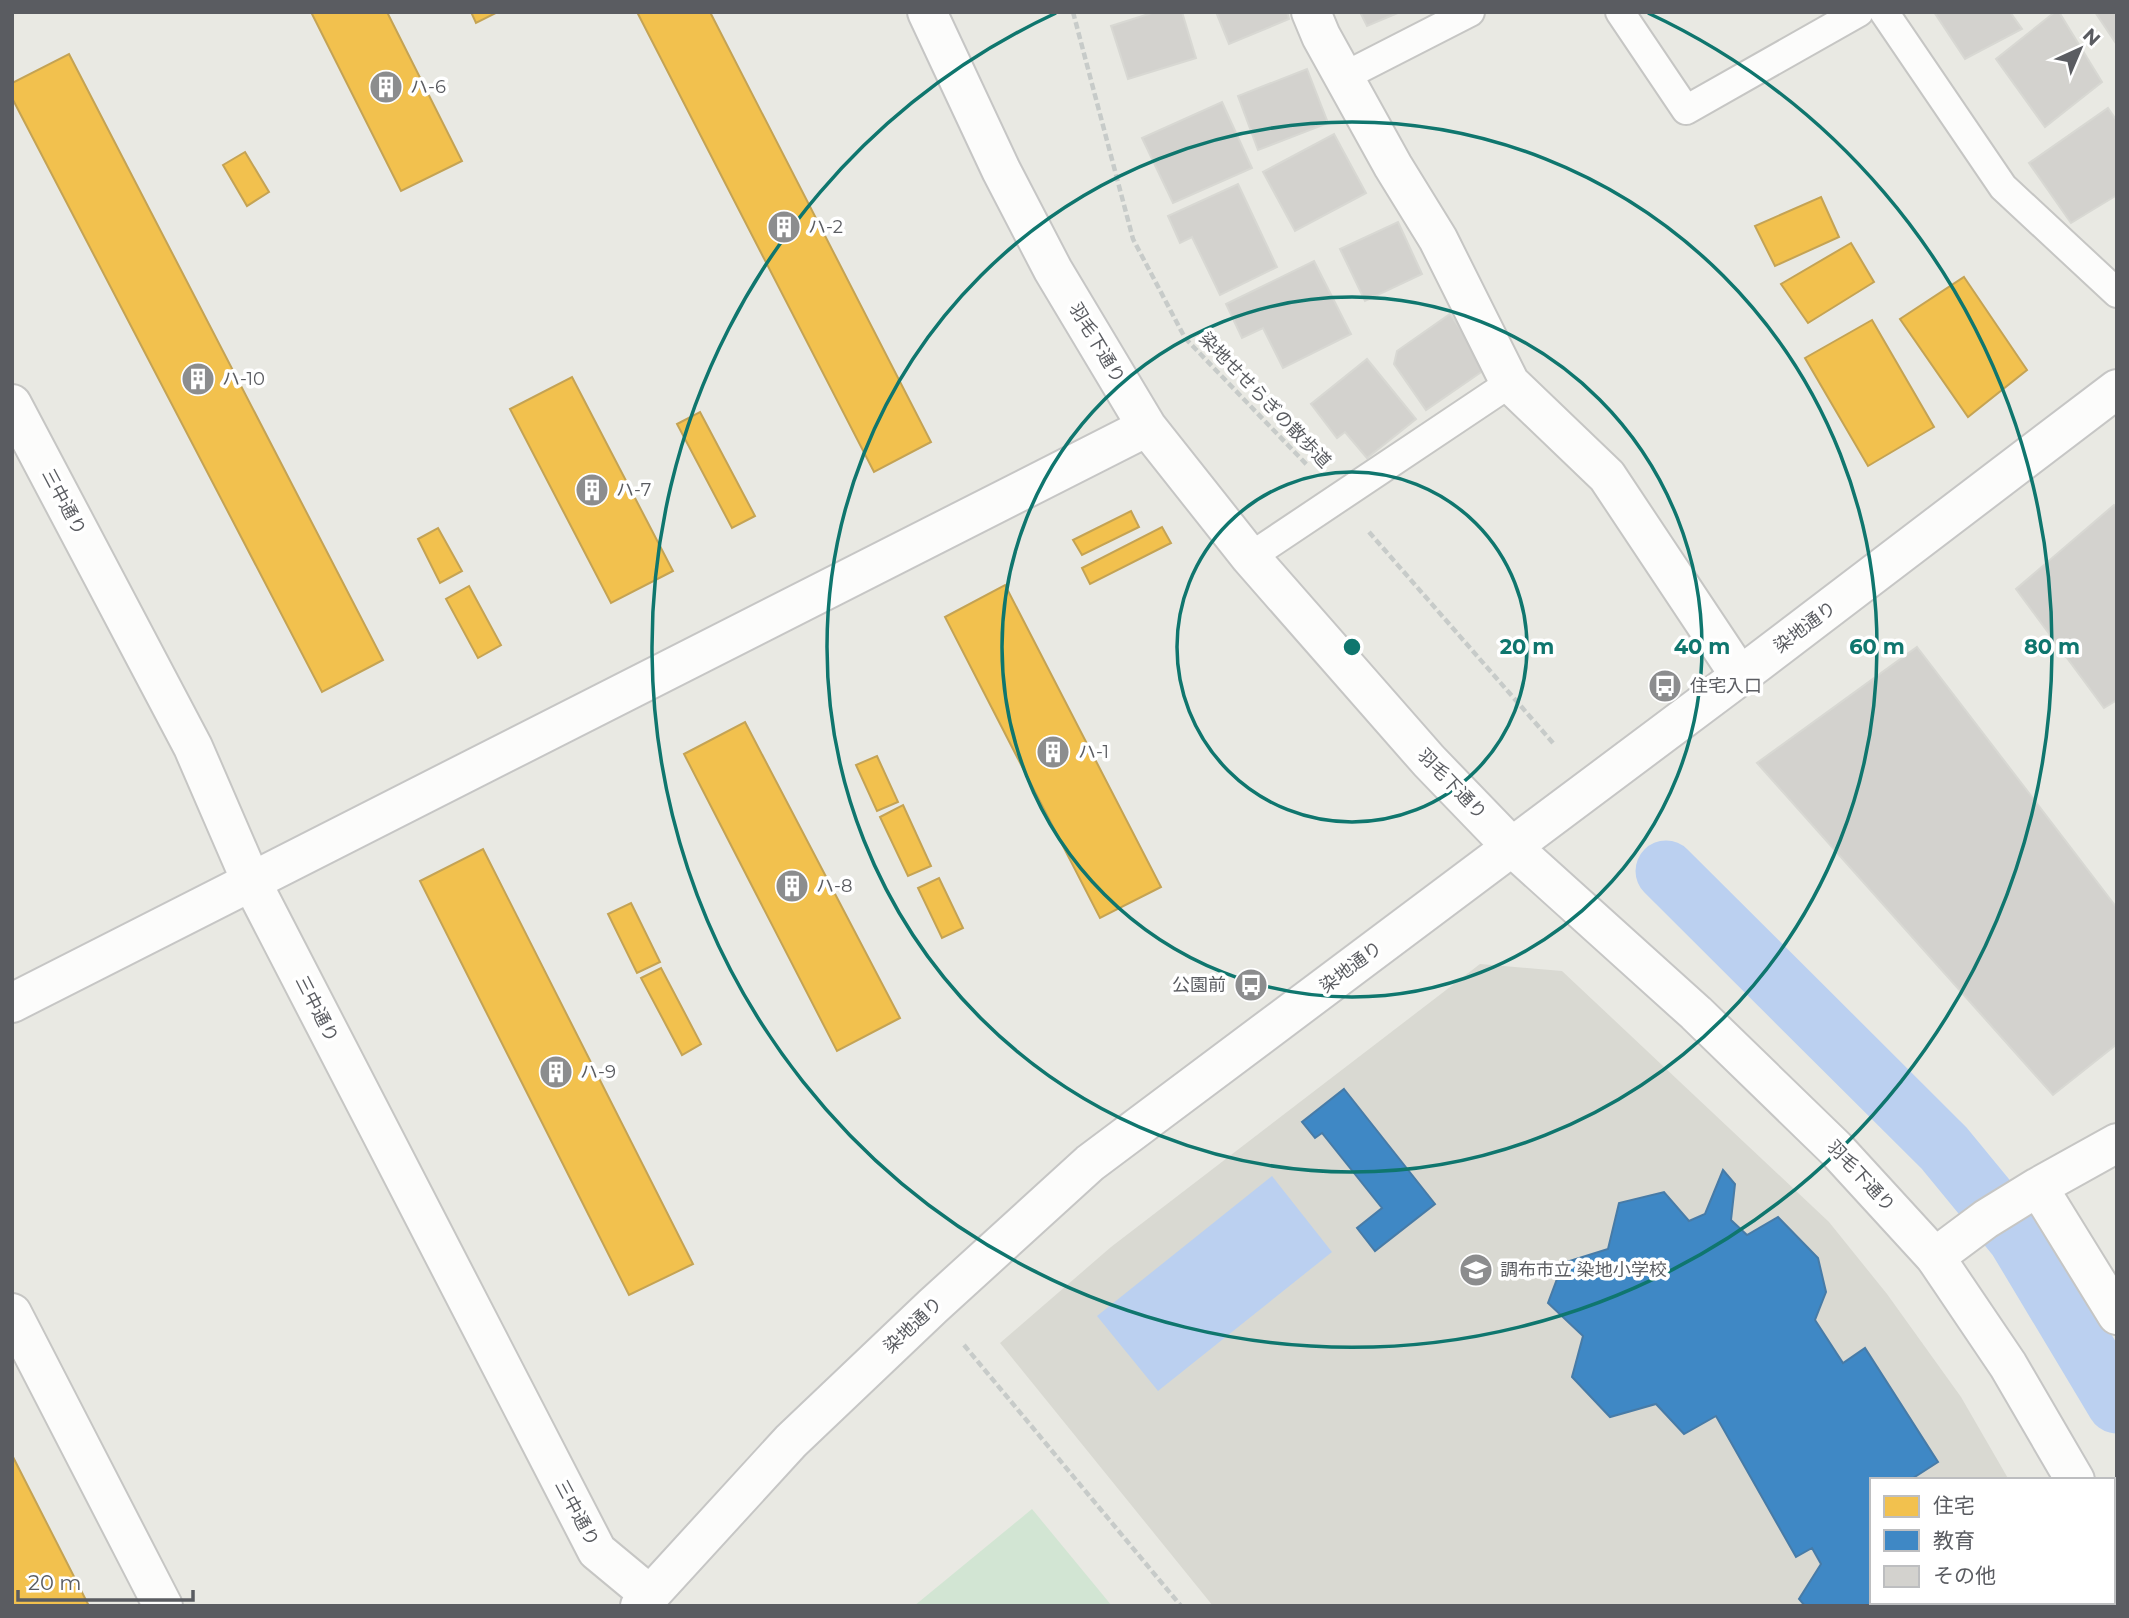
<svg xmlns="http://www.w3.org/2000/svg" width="2129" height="1618" font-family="Montserrat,'Noto Sans JP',sans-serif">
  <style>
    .education { fill: #d9d9d2 }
    .green { fill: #d2e5d3 }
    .water { fill: #bbd0f0 }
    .homes { fill: #f2c14e; stroke: #c4a354; stroke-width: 2 }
    .schools { fill: #3f88c5; stroke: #477ba7; stroke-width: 2 }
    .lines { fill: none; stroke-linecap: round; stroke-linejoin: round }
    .canal { stroke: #bbd0f0; stroke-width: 61 }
    .building { fill: #d3d2ce; stroke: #d8d8d3; stroke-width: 2 }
    .lane-casing { stroke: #c6c6c4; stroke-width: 32 }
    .street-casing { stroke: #c6c6c4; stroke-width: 42 }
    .secondary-casing { stroke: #c6c6c5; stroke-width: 42 }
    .path { stroke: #c7cbc9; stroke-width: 4.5; stroke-dasharray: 7 3.5; stroke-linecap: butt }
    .lane { stroke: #fcfcfb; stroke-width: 28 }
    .street { stroke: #fcfcfb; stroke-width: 38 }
    .secondary { stroke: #fcfcfb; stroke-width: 38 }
    .ring { fill: none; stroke: #0f766e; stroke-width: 3.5 }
    .labels { text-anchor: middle; stroke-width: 7; stroke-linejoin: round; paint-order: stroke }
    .poi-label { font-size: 18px; fill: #5a5c61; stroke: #fff; text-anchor: start }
    .street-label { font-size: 18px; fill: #5a5c61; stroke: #fff }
    .centre { fill: #0f766e; stroke: #fff; stroke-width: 3.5 }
    .ring-label { font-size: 21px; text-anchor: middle; font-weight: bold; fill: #0f766e; stroke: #fff; stroke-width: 7; stroke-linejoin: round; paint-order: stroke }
  </style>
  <rect width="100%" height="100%" fill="#e9e9e3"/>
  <path class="education" d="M1480 964 1562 971 1829 1222 1887 1294 1961 1397 2009 1480H1872V1602H2082L2084 1606H1213L1000 1343 1111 1247Z"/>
  <path class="green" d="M1032 1509 1112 1606H914Z"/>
  <path class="water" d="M1272 1176 1332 1252 1158 1391 1097 1316Z"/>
  <path class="homes" d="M311 12H387L462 161 401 191Z
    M471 12H496V13L476 23Z
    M637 12H710L931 442 874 472Z
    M69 54 383 660 322 692 12 98V83Z
    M245 152 269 192 247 206 223 165Z
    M1821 197 1839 237 1775 266 1755 226Z
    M1851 243 1874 282 1808 323 1781 284Z
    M1964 277 2027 370 1968 417 1900 319Z
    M1872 320 1934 427 1868 466 1805 358Z
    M572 377 673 571 611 603 510 409Z
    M700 412 755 516 732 528 677 424Z
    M1131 511 1139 527 1082 555 1073 540Z
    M1162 527 1171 543 1090 584 1082 568Z
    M438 528 462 571 440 583 418 539Z
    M1005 585 1161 887 1100 918 945 617Z
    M469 586 501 645 478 658 446 599Z
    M745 722 900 1018 837 1051 684 754Z
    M877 756 898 802 877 811 856 765Z
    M903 805 931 866 908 876 880 817Z
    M483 849 693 1264 629 1295 420 881Z
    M939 878 963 928 942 938 918 888Z
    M631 903 660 962 637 973 608 914Z
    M661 968 701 1044 682 1055 641 978Z
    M12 1455 89 1606H12Z"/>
  <path class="schools" d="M1344 1089 1435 1204 1375 1251 1357 1228 1382 1208 1322 1133 1315 1138 1302 1122Z
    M1723 1170 1735 1184 1731 1220 1747 1235 1778 1217 1818 1258 1826 1292 1815 1320 1843 1363 1865 1348 1938 1462 1910 1480H1872V1602H1969L1972 1606H1805L1799 1599 1821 1564 1812 1548 1796 1557 1716 1416 1684 1434 1656 1404 1610 1417 1572 1377 1583 1336 1548 1303 1563 1263 1608 1249 1619 1203 1664 1192 1689 1221 1705 1214Z"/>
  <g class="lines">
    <path class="canal" d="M1666 871 1944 1148 2018 1238 2117 1403"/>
  </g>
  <path class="building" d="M1155 12H1182L1196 58 1128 79 1111 26Z
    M1216 12H1287L1289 19 1229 44Z
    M1360 12H1400L1367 26Z
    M1934 12H2010L2022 29 1965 59Z
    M2055 12H2059L2102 82 2045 127 1996 59Z
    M2095 12H2117V45Z
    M1307 69 1328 123 1258 150 1238 96Z
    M1222 102 1252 168 1173 203 1142 138Z
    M2108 108 2117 121V195L2071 223 2029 163Z
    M1334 134 1366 193 1295 231 1263 172Z
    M1238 184 1277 267 1220 295 1192 237 1180 243 1168 216Z
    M1398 222 1422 274 1365 301 1340 249Z
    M1314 261 1351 334 1283 368 1263 328 1242 338 1226 304Z
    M1450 314 1487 368 1426 410 1394 364 1397 351Z
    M1367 359 1416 419 1367 458 1345 432 1337 438 1311 404Z
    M2114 505 2117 507V700L2104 708 2016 589Z
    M1917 647 2117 908V1044L2053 1095 1757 763Z"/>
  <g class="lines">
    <defs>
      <path id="lane" d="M1620 12 1686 110 1859 12
        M1884 12 2003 187 2117 293
        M1343 77 1470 12
        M1250 557 1510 383"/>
      <path id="street" d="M1311 12 1321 36 1393 166 1438 239 1510 383 1607 476 1740 676
        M12 404 193 747 251 881 597 1551 650 1595
        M2038 1187 2117 1143
        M1935 1257 1986 1219 2038 1187 2117 1315
        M12 1313 163 1606"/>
      <path id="secondary" d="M927 12 1001 170 1053 270 1147 427 1250 557 1429 761 1512 847 1696 1013 1836 1149 1935 1257 2008 1365 2075 1480
        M12 1003 1147 427
        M2113 1546 2117 1552
        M640 1606 791 1441 933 1306 1090 1163 1740 676 2117 389"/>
    </defs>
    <use href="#lane" class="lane-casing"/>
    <use href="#street" class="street-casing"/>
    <use href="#secondary" class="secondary-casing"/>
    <path class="path" d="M1073 12 1133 239 1185 338 1308 466
      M1369 532 1553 743
      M964 1345 1181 1606"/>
    <use href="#lane" class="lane"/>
    <use href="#street" class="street"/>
    <use href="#secondary" class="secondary"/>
  </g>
  <g class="ring">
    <circle cx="1352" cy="647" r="175"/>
    <circle cx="1352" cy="647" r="350"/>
    <circle cx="1352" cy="647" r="525"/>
    <path d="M1648 13A700 700 0 1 1 1056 13"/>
  </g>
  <defs>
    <symbol id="building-disc" viewBox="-11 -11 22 22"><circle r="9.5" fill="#8c8d8e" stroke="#fff"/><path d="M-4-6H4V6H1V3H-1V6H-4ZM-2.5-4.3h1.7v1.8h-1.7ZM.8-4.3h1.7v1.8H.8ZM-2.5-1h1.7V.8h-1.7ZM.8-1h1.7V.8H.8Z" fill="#fff"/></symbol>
    <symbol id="bus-disc" viewBox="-11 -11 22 22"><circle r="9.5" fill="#8c8d8e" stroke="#fff"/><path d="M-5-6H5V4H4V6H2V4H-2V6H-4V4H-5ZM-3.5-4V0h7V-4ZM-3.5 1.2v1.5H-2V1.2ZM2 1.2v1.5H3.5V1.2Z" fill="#fff"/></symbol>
    <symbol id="school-disc" viewBox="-11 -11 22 22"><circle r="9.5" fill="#8c8d8e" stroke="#fff"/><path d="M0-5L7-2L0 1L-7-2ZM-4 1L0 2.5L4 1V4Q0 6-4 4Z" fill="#fff"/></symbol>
  </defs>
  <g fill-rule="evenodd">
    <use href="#building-disc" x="367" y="68" width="38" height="38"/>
    <use href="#building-disc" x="765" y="208" width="38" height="38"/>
    <use href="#building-disc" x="179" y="360" width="38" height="38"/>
    <use href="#building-disc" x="573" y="471" width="38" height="38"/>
    <use href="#bus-disc" x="1646" y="667" width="38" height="38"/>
    <use href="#building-disc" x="1034" y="733" width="38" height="38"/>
    <use href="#building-disc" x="773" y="867" width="38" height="38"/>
    <use href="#bus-disc" x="1232" y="966" width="38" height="38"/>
    <use href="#building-disc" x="537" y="1053" width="38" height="38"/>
    <use href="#school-disc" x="1457" y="1251" width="38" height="38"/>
  </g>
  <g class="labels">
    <g class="poi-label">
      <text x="410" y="93">ハ-6</text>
      <text x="808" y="233">ハ-2</text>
      <text x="222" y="385">ハ-10</text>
      <text x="616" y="496">ハ-7</text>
      <text x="1690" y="692">住宅入口</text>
      <text x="1078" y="758">ハ-1</text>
      <text x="816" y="892">ハ-8</text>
      <text x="1226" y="991" text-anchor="end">公園前</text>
      <text x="580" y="1078">ハ-9</text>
      <text x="1500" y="1276">調布市立 染地小学校</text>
    </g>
    <g class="street-label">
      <text transform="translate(1097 343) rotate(59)" y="6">羽毛下通り</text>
      <text transform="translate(1265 400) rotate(46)" y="6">染地せせらぎの散歩道</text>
      <text transform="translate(64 502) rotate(62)" y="6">三中通り</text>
      <text transform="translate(1805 627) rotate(-37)" y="6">染地通り</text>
      <text transform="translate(1452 784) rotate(46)" y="6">羽毛下通り</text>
      <text transform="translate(1351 967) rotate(-37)" y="6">染地通り</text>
      <text transform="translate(317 1009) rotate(63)" y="6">三中通り</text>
      <text transform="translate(1861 1176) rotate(47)" y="6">羽毛下通り</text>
      <text transform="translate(913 1325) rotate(-43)" y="6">染地通り</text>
      <text transform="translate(577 1513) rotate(62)" y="6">三中通り</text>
    </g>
  </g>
  <circle cx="1352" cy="647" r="10" class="centre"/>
  <g class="ring-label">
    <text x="1527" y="654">20 m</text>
    <text x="1702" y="654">40 m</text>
    <text x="1877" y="654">60 m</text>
    <text x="2052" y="654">80 m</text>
  </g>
  <rect width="2129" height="1618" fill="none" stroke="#5a5c61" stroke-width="28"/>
  <rect x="1870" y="1478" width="245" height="126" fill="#ffffff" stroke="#bdbec0" stroke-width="2"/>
  <rect x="1884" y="1496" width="35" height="21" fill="#f2c14e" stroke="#bdbec0" stroke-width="2"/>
  <text x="1933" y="1513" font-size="21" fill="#5a5c61">住宅</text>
  <rect x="1884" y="1530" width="35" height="21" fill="#3f88c5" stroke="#bdbec0" stroke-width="2"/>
  <text x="1933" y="1548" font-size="21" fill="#5a5c61">教育</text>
  <rect x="1884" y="1566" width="35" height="21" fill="#d3d2ce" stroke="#bdbec0" stroke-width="2"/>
  <text x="1933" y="1583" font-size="21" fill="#5a5c61">その他</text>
  <g transform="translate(2080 49) rotate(44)" stroke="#ffffff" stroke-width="5" paint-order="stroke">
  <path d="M0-5L12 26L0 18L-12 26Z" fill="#5a5c61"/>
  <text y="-10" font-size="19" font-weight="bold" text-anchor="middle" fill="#5a5c61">N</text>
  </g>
  <path d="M18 1590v10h175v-10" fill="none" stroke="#5a5c61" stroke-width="3.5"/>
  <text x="28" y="1590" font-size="21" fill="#5a5c61" stroke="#ffffff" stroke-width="5" paint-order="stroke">20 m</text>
</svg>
